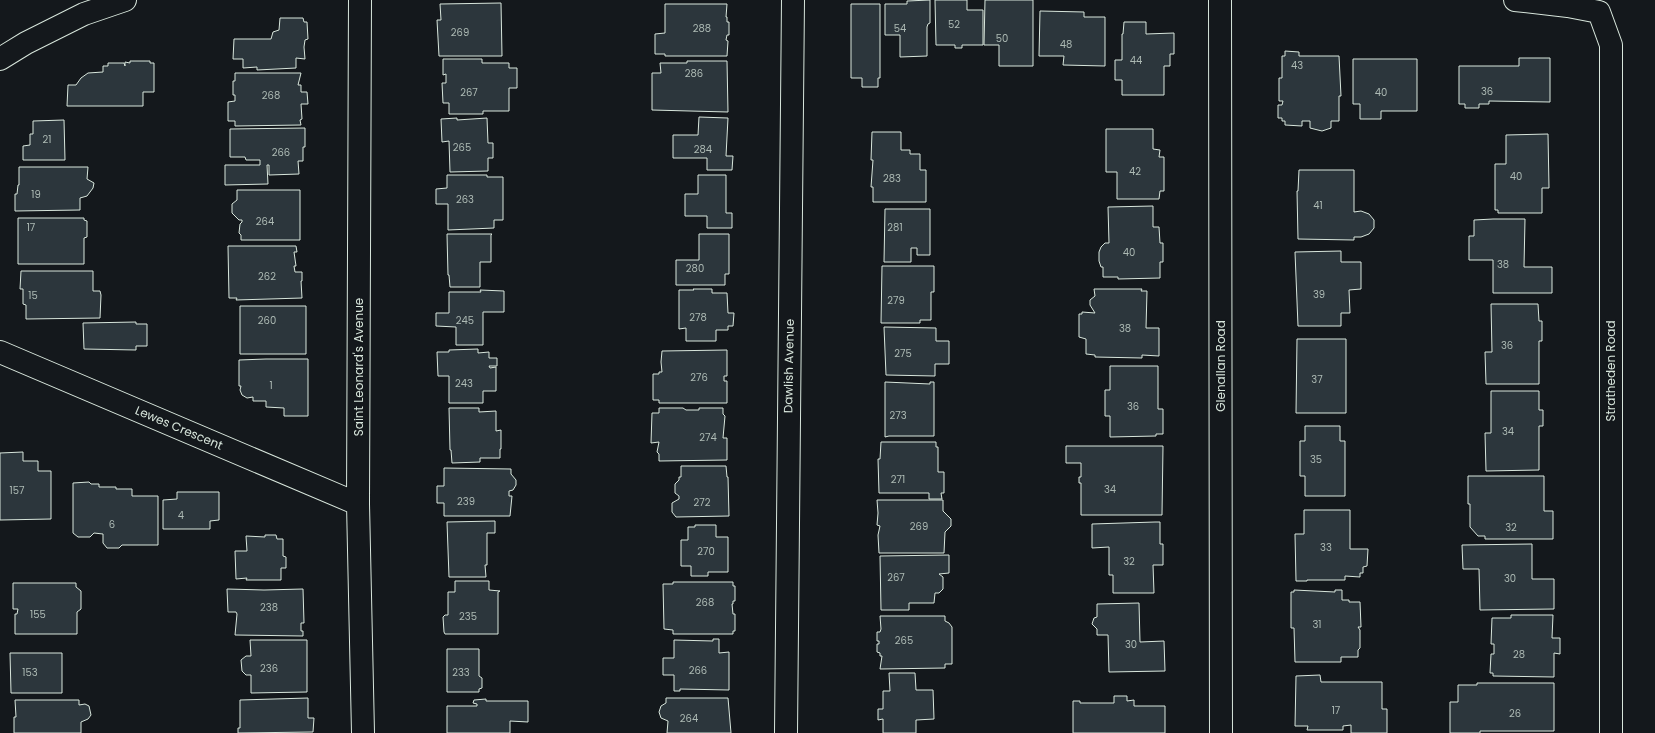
<svg xmlns="http://www.w3.org/2000/svg" width="1655" height="733" font-family="Poppins,sans-serif">
  <style>
    .building { fill: #2c363c; stroke: #d8e6dc }
    .lines { fill: none; stroke-linecap: round; stroke-linejoin: round }
    .street-casing { stroke: #d8e6dc; stroke-width: 24 }
    .street { stroke: #14181c; stroke-width: 22 }
    .labels { text-anchor: middle; stroke-width: 3; stroke-linejoin: round; paint-order: stroke }
    .number-label { font-size: 10px; fill: #adbab4 }
    .street-label { font-size: 12px; fill: #d8e6dc; stroke: #14181c }
  </style>
  <rect width="100%" height="100%" fill="#14181c"/>
  <path class="building" d="M930 0V23L928 24 927 27V56L900 57V35H885V4H907V1Z
    M935 0H967V10H983V45H962V48H955V45H936Z
    M985 0H1033V66H999V45H984Z
    M501 3 502 56H439L437 20H441L440 4Z
    M665 4H727L726 17H727V22H729V35H727L726 40 728 41 727 56H665V54H655V34L665 33Z
    M851 4H880V78H878V87H862V78H851Z
    M1040 11 1084 12V17H1105V66L1063 65 1064 56H1039Z
    M280 18H303L304 22H307L308 39 305 40 304 47 305 59 296 58V68L257 70V67L243 68V59H233L234 39H271L273 32 279 30Z
    M1124 22H1146V34L1174 33V54H1170V66H1164V95H1122V80H1115V60H1122V34H1123Z
    M1285 51 1299 52V56H1339L1341 96H1339V121H1331V128L1322 131 1310 128V121H1302V126L1285 125V121H1282V118H1278V105H1282L1283 101H1279V78H1282V56H1285Z
    M1519 58H1550V102L1489 101V104H1479V108H1465V104H1459V66H1519Z
    M443 59H482V63H509V68H517V88H509V111H483V114H449V103H443L442 83H446V74L443 75Z
    M1353 59H1417V111H1381V119H1360V104H1353Z
    M130 61H150V63H154V92H143V106H67L68 85H76L81 78 88 73 103 72V66H108V63H124L125 66V62L130 63Z
    M687 61H727L728 112 652 110V73H661L660 63H687Z
    M235 73H301L298 85H301V92H307L308 104H301L302 119 300 120 301 125 235 126V121H228V102L235 101V95H233V81H235Z
    M699 117 728 118 726 156H733L732 170H707V158H673V135H698Z
    M457 118V120L487 118 488 143H493V158H488V171L450 172 449 141 442 142 441 119Z
    M64 120 65 160H23V146L30 145V134H33V121Z
    M305 128V147H303V161H298L299 174 269 175V165H267L268 184 225 185V165H260V160H246L245 157H230V129Z
    M1106 129H1153V149L1160 150 1159 157H1164V191H1160L1159 199H1117V172H1106Z
    M872 132H901V150H910V154H920V170H926V202H873V187H871L873 160H871Z
    M1548 134 1549 188H1542V213H1498V210H1495V164H1506V135Z
    M19 167H88L87 179 94 183 93 188 87 196 80 198V210L15 211V194H17L18 185H19Z
    M1299 170H1354V212L1361 211 1369 214 1374 220V228L1369 234 1361 237H1354V240L1298 239 1297 191H1298Z
    M447 175H487V177H503V220H494V228L448 230V204H436V189L447 188Z
    M698 175H726V213H732V228H707V216H685V194H698Z
    M237 190H300V240H241V235L239 233 240 224 242 222V220H239L232 213V204L237 200Z
    M1153 206V227H1159L1160 243H1163V262H1160V278L1118 279V277H1103V267H1101L1099 261V252L1101 247 1105 243H1109L1108 207Z
    M885 209H930V255H917V248H911V262H884Z
    M18 218H84V220L87 221V237L84 238V264H18Z
    M1493 219H1525L1524 267H1552V293H1493V260H1469V236H1474V220Z
    M447 234H492L491 235V262H480V287H450L449 275H448Z
    M699 234H729V274H725V285H676V260H699Z
    M228 246H296L297 252H294L296 266H294L295 272H302V281H301L302 298 236 300 237 298H229Z
    M1341 251V262H1361V289L1349 290 1350 313H1341V326H1298L1295 252Z
    M882 266H934V292H931V320H920V323H881Z
    M21 271H93V291H100L101 295 100 318 26 319V305L23 304V289H20Z
    M693 289H712V293H727L728 313H734L733 326H728V330H716V341H686V328L679 329V290H694Z
    M1094 289H1142L1141 291H1147L1146 328H1159V356L1142 355V358L1095 357V355L1086 354V339L1079 337V314H1082V312L1095 313 1090 305V300L1095 296Z
    M480 290 504 291V312H483V345H456V327L436 326V313H449V292H481Z
    M1491 304H1538L1539 321H1542V341H1539V384H1486L1485 352H1492Z
    M240 306H306V354H240Z
    M136 322V324H147V346H136V350L84 349 83 323Z
    M884 327 936 328V341H949V364H935V376L886 375Z
    M1297 339H1346V413H1296Z
    M478 349V353L489 352V358H497V366H489L490 368 496 367V391H483V403H449V376H438L437 352H449V350Z
    M727 350V376H724V381H727V403H659V400H653V374H659V372H662L661 362 662 351Z
    M266 359H308V416H284V408L266 407V401H253V397L247 398 242 395 240 390 241 386H239V360Z
    M1110 366H1158V409H1163V434H1156V436L1110 437V416H1105V390H1110Z
    M885 382 930 384V382H934V436H889L885 437Z
    M1491 391H1539V410H1543V426H1539V470L1486 471 1485 433H1491Z
    M449 408H479V412L496 411V431L501 430V449H500V458H480V462L452 463 451 450H450Z
    M659 408H683L686 410H699V408H723V414L725 416 723 438H727V460L659 461V454L657 452 659 442 651 443 652 413H659Z
    M1305 426H1340V441H1345V496H1305V476H1300V441H1305Z
    M881 442H936V447H938V472H944V493H941L942 499H929V493H879L878 459H880Z
    M1066 446H1163L1162 515H1081V483H1079V477H1081V463H1066Z
    M23 452V461H38V471H51V519L0 520V453Z
    M681 466H726L727 477H728L729 516 676 517 672 512V503L679 499V496L675 493V484L679 480V477H681Z
    M444 468 511 469V474L516 480V485L513 490 509 491V496H512L510 516H444V503H437V486H444Z
    M1468 476H1544V511H1553V539H1485V536H1478L1470 527V504H1468Z
    M89 482 91 484H99V487H116V489H132V496H158V545H122L119 548H107L103 543V534L94 533 90 537H78L73 533V483Z
    M177 492H219V520L210 521V529H163V500L177 499Z
    M877 500H943V511L951 519V526L945 532 944 553H879L878 535 880 526 877 525 878 513Z
    M1304 510H1350V549H1368L1367 566 1363 567V573H1360V577L1345 576V580H1307V581H1296L1295 534H1304Z
    M495 521V533H487V565H485L486 577H449L447 522Z
    M1155 522H1160V544H1163V565H1153L1154 593H1113V575H1109V547L1092 548V524Z
    M695 525H716V537H728V572H708V576H691V566H681V540H688V527H695Z
    M265 535H276L277 539H283V556L286 557V568H281V580H246L247 578 236 579 235 551H247L246 536 265 537Z
    M1532 544V579H1554V609L1480 610 1479 569H1463L1462 545Z
    M949 555V573L939 574 943 577V589L939 593H935L934 603H909V610H881L880 556Z
    M455 581H489V590L500 591 498 592V634H445L444 632 443 617 445 615H448V592H455Z
    M673 582H733V586H735V601H733V604H732L733 614H735V631H733V634H673V630L664 629 663 584H673Z
    M13 583H76V587L81 591V609L77 612V634H15V614H17L18 609H13Z
    M227 589 264 590 303 589 304 623H301V631H303V636L235 635 237 614 236 612H228Z
    M1294 590 1335 592V590H1342V600H1349V602H1360L1361 627H1358L1360 630V648L1358 650V657H1341V662H1295L1294 628H1291V592H1294Z
    M1139 603 1140 642 1164 641 1165 671 1109 672 1108 635H1097V629L1092 624 1094 618 1097 617V604Z
    M1511 615H1553L1552 638H1560V654L1554 653V677L1493 676V673H1490L1491 654H1494V644H1491L1492 618H1511Z
    M880 616H945V621L949 623 952 627V664H945V668L880 669 882 656H880V653L877 652V644H879V641H877V632H880L881 629Z
    M713 639H719V653L729 652V690L680 689V691H674V675H663V658H674V640L713 641Z
    M250 640H307V692L251 693V675H246L242 671 241 660 246 656H251Z
    M447 649H479V676L482 678V688L479 689V692H447Z
    M10 653H62V693H11Z
    M889 673H915L916 690H933L934 719 916 720V733H883V719L878 720V709H883V691H890Z
    M1320 675 1321 682H1382V709H1387V733H1351V725L1343 726V730H1307L1308 726H1295L1296 676Z
    M1477 683H1554V731H1480V733H1450V702H1458V685H1477Z
    M1114 696H1127V701L1134 700V706H1165V733H1073V701H1080V703H1114Z
    M308 698V718H314L313 732 238 733V728H240V700Z
    M666 698H728L731 733H667L668 721 661 718 659 712 661 706 666 703Z
    M486 699V701H528V722L510 721V733H447V706H477V704L473 703 474 700Z
    M15 700H79V705L85 704 89 706 91 715 88 719 81 722V733H14V717H16Z"/>
  <g class="lines">
    <defs>
      <path id="street" d="M360 0 358 504 363 733
        M1220 0 1221 733
        M1515 0 1568 6 1599 12 1611 45V733
        M0 59 26 43 84 14 125 0
        M0 352 358 504
        M786 733 793 0"/>
    </defs>
    <use href="#street" class="street-casing"/>
    <use href="#street" class="street"/>
  </g>
  <g class="labels">
    <g class="number-label">
      <text x="954" y="28">52</text>
      <text x="702" y="32">288</text>
      <text x="900" y="32">54</text>
      <text x="460" y="36">269</text>
      <text x="1002" y="42">50</text>
      <text x="1066" y="48">48</text>
      <text x="1136" y="64">44</text>
      <text x="1297" y="69">43</text>
      <text x="694" y="77">286</text>
      <text x="1487" y="95">36</text>
      <text x="469" y="96">267</text>
      <text x="1381" y="96">40</text>
      <text x="271" y="99">268</text>
      <text x="47" y="143">21</text>
      <text x="462" y="151">265</text>
      <text x="703" y="153">284</text>
      <text x="281" y="156">266</text>
      <text x="1135" y="175">42</text>
      <text x="1516" y="180">40</text>
      <text x="892" y="182">283</text>
      <text x="36" y="198">19</text>
      <text x="465" y="203">263</text>
      <text x="1318" y="209">41</text>
      <text x="265" y="225">264</text>
      <text x="31" y="231">17</text>
      <text x="895" y="231">281</text>
      <text x="1129" y="256">40</text>
      <text x="1503" y="268">38</text>
      <text x="695" y="272">280</text>
      <text x="267" y="280">262</text>
      <text x="1319" y="298">39</text>
      <text x="33" y="299">15</text>
      <text x="896" y="304">279</text>
      <text x="698" y="321">278</text>
      <text x="267" y="324">260</text>
      <text x="465" y="324">245</text>
      <text x="1125" y="332">38</text>
      <text x="1507" y="349">36</text>
      <text x="903" y="357">275</text>
      <text x="699" y="381">276</text>
      <text x="1317" y="383">37</text>
      <text x="464" y="387">243</text>
      <text x="271" y="389">1</text>
      <text x="1133" y="410">36</text>
      <text x="898" y="419">273</text>
      <text x="1508" y="435">34</text>
      <text x="708" y="441">274</text>
      <text x="1316" y="463">35</text>
      <text x="898" y="483">271</text>
      <text x="1110" y="493">34</text>
      <text x="17" y="494">157</text>
      <text x="466" y="505">239</text>
      <text x="702" y="506">272</text>
      <text x="181" y="519">4</text>
      <text x="112" y="528">6</text>
      <text x="919" y="530">269</text>
      <text x="1511" y="531">32</text>
      <text x="1326" y="551">33</text>
      <text x="706" y="555">270</text>
      <text x="1129" y="565">32</text>
      <text x="896" y="581">267</text>
      <text x="1510" y="582">30</text>
      <text x="705" y="606">268</text>
      <text x="269" y="611">238</text>
      <text x="38" y="618">155</text>
      <text x="468" y="620">235</text>
      <text x="1317" y="628">31</text>
      <text x="904" y="644">265</text>
      <text x="1131" y="648">30</text>
      <text x="1519" y="658">28</text>
      <text x="269" y="672">236</text>
      <text x="698" y="674">266</text>
      <text x="30" y="676">153</text>
      <text x="461" y="676">233</text>
      <text x="1336" y="714">17</text>
      <text x="1515" y="717">26</text>
      <text x="689" y="722">264</text>
    </g>
    <g class="street-label">
      <text transform="translate(789 366) rotate(-89)" y="4">Dawlish Avenue</text>
      <text transform="translate(1221 366) rotate(-90)" y="4">Glenallan Road</text>
      <text transform="translate(359 367) rotate(-90)" y="4">Saint Leonard's Avenue</text>
      <text transform="translate(1611 371) rotate(-90)" y="4">Stratheden Road</text>
      <text transform="translate(179 428) rotate(23)" y="4">Lewes Crescent</text>
    </g>
  </g>
</svg>
